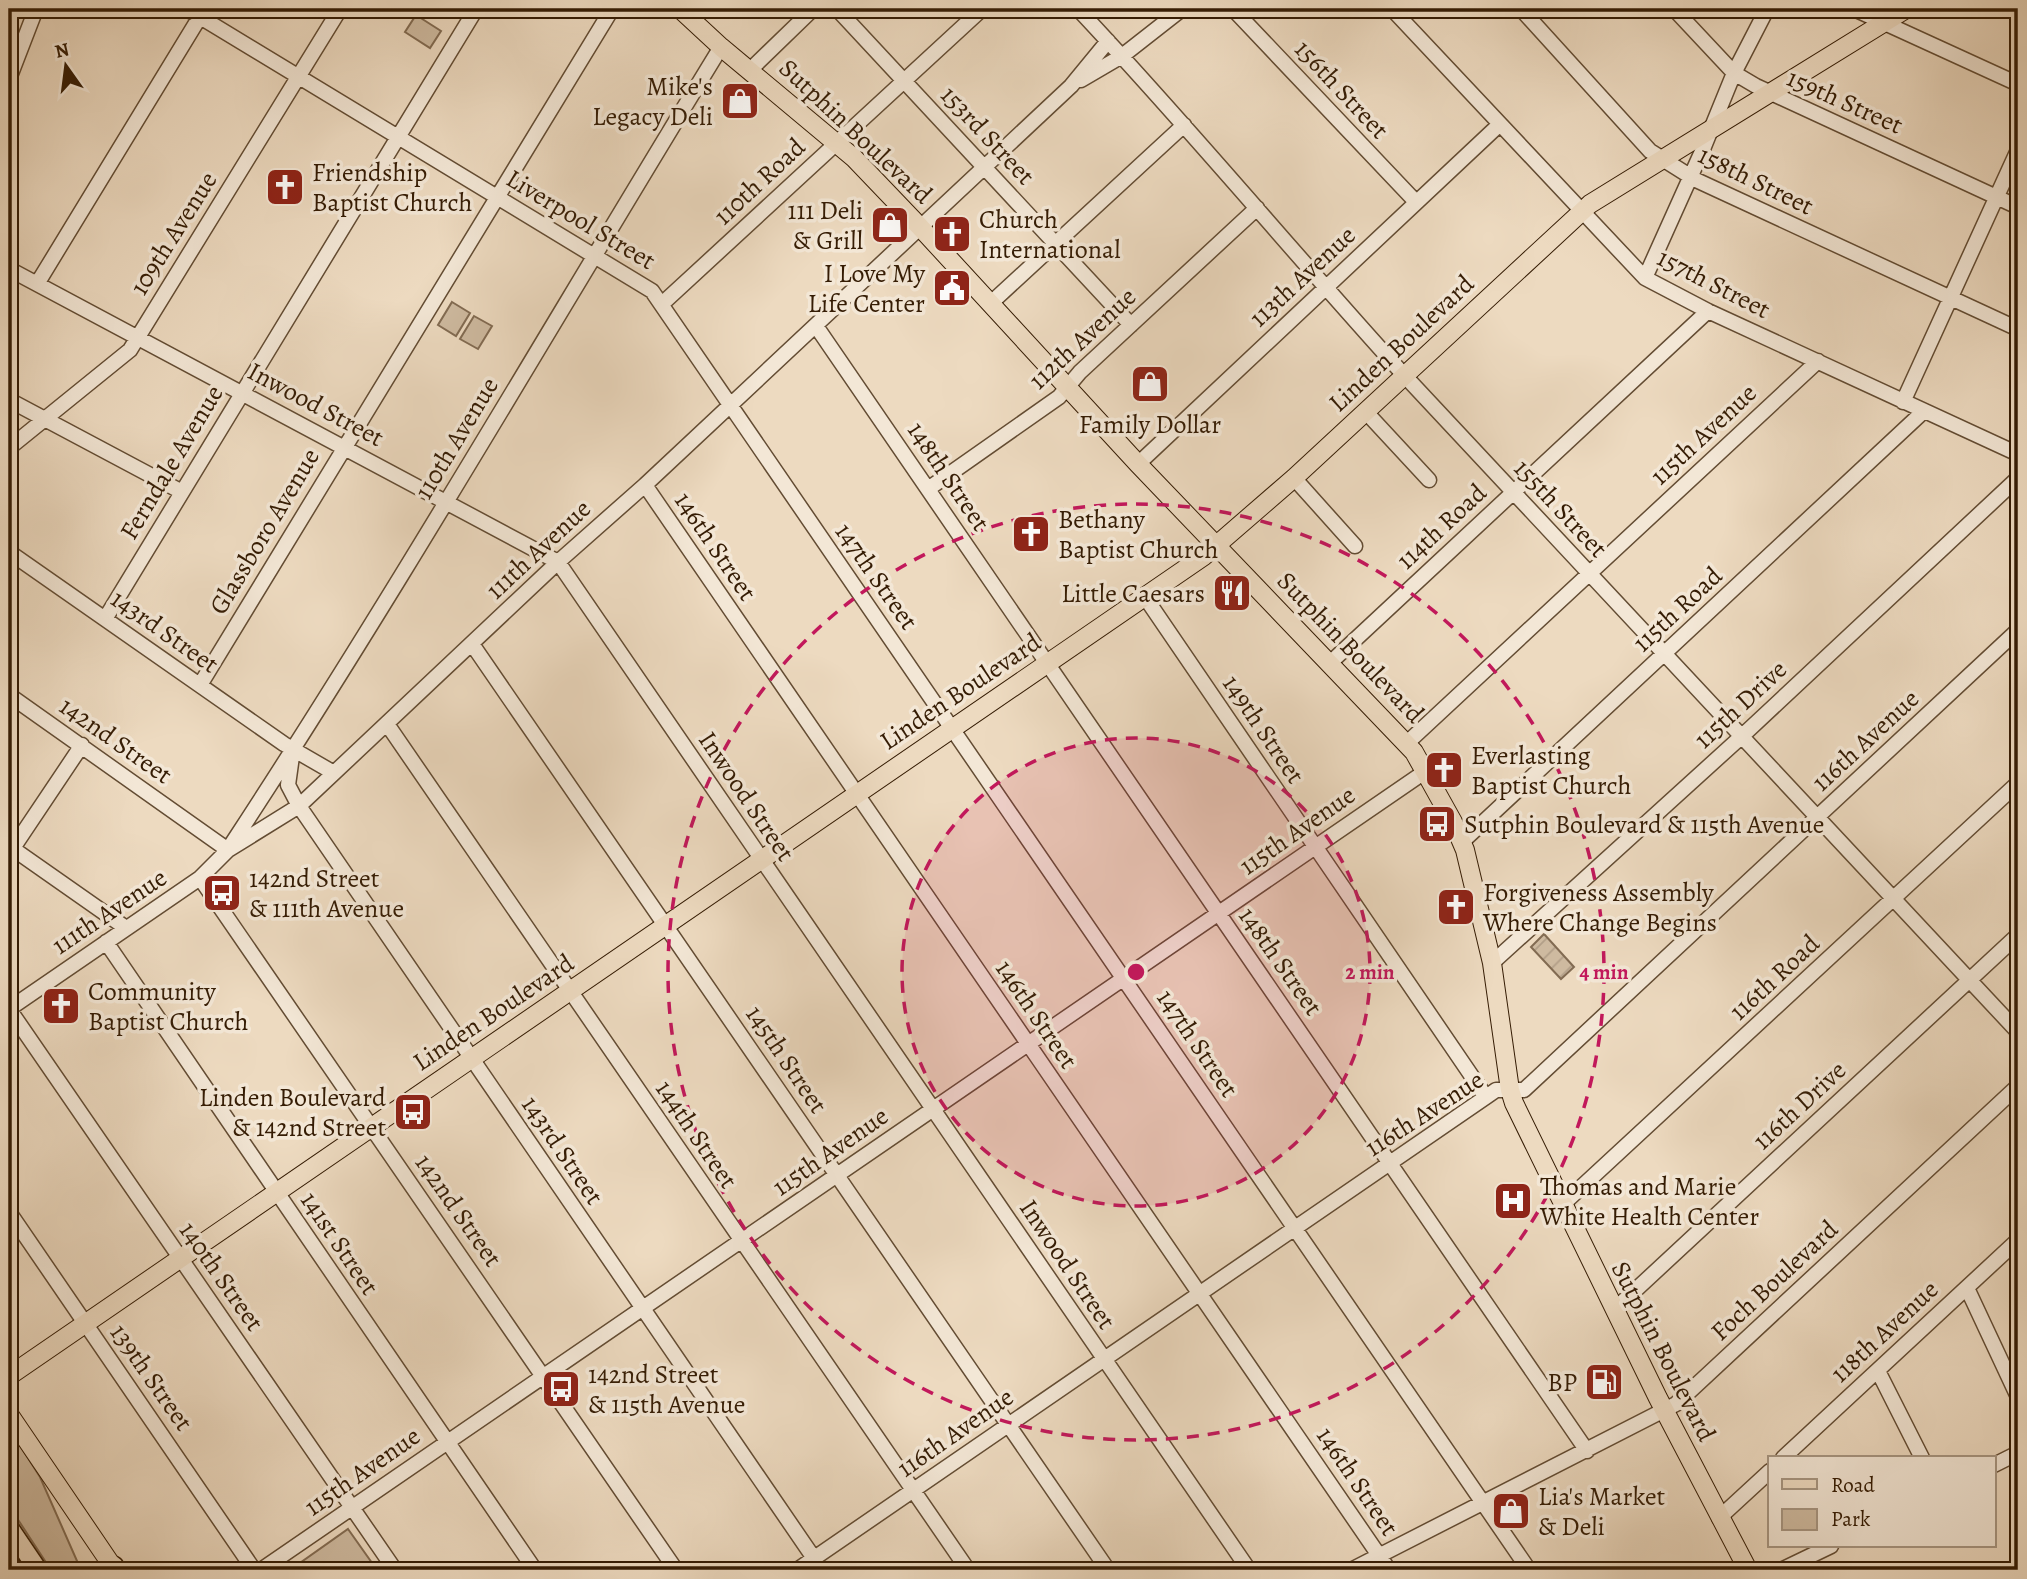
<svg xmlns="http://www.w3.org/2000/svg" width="2027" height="1579" font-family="Alegreya,serif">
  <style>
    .green { fill: #cebaa0; stroke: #826b52; stroke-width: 2 }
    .garden { fill: url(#garden-furrows); stroke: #826b52; stroke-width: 2 }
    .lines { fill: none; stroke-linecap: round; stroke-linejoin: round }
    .minor-casing { stroke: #634c33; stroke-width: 17 }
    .major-casing { stroke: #351c04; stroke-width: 20 }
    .highway-casing { stroke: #351c04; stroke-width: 24 }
    .minor { stroke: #f3e7d6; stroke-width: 14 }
    .major { stroke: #eddac0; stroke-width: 18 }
    .highway { stroke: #eddac0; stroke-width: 21 }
    .tram { stroke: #351c04; stroke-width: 2 }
    .ring { fill: none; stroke: #c2185b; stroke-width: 3.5; stroke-dasharray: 12 9 }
    .labels { text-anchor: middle; stroke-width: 7; stroke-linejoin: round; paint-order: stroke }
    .poi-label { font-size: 26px; fill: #351c04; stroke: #f3e7d6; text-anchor: start }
    .street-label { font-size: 26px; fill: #351c04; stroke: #f3e7d6 }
    .centre { fill: #c2185b; stroke: #f3e7d6; stroke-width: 3.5 }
    .ring-label { font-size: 21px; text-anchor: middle; font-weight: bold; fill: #c2185b; stroke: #f3e7d6; stroke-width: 7; stroke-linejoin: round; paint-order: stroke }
  </style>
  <defs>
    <pattern id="garden-furrows" width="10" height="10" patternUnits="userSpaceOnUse" patternTransform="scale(1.75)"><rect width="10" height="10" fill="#cebaa0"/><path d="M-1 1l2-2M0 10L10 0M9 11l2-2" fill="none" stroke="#b29f88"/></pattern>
  </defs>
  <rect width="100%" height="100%" fill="#eddac0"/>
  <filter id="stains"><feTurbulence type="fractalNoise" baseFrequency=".00286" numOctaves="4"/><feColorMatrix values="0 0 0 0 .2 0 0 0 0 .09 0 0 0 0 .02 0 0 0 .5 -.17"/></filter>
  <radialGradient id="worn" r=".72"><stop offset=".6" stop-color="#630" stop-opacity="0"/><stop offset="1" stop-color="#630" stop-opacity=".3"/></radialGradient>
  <path class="green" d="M416 15 441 31 430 48 405 32Z
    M452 302 470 313 456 336 438 325Z
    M474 316 492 326 478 349 460 339Z
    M9 1428 40 1477 81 1570H51L9 1506Z
    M348 1529 377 1570H290Z"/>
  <path class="garden" d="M1544 934 1574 967 1561 979 1531 947Z"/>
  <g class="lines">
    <defs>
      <path id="minor" d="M187 9 652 291 1529 1570
        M837 9 1131 325
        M1078 9C1190 128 1294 254 1404 375L2018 1032
        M1233 9 1416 202
        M1392 9 1645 278 1708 311 2018 454
        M1521 9 1650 151 1696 180 2018 329
        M1674 9 1734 73 1756 86 2018 207
        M1854 9 2018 84
        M750 70 813 9
        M9 79 36 9
        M1081 80 1122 56 1182 9
        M9 269 558 562 1249 1570
        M1645 278 1703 149 1734 73 1767 9
        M37 284 204 10
        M663 303 982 9
        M991 303 1184 125
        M816 326 1587 1451
        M9 400 182 492
        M1903 402 2018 150
        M1365 411 1429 480
        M9 448 130 350 340 9
        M1138 464 1500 124
        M1294 478 1355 546
        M645 485 1389 1570
        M928 489 1059 397 1080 372 1257 208
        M9 552 284 744 334 773
        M1145 597 1486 1097
        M105 619 476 9
        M472 644 1108 1570
        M1330 663 1708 311
        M200 685 612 9
        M9 695 228 850
        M387 724 968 1570
        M1407 743 1818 361
        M293 749 288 785 299 806 822 1570
        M1462 842 1924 411
        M231 845C402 584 558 313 721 47
        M9 846 126 928
        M9 854 82 745
        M200 878 676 1570
        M106 942 535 1570
        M1492 963 1741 737 2018 478
        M9 1009 200 878 228 850 299 806 558 562 645 485 1071 86 1108 41
        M9 1009 395 1570
        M1562 1205 2018 783
        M9 1212 254 1570
        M1967 1288 2018 1397
        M1614 1310 2018 935
        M1878 1371 1922 1458
        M1783 1458 2018 1240
        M1994 1465 2018 1453
        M1719 1518 1770 1471
        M261 1570 1426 771
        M797 1570 1486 1097 1496 1090H1524L2018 630
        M1351 1570 1676 1404 2018 1086
        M1781 1570 1831 1546"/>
      <path id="major" d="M680 9 721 47 854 158 920 227 1138 464 1414 752 1453 822 1465 850 1492 963 1510 1090 1514 1103 1658 1398 1748 1570
        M9 1376 1204 556 1294 478 1590 204 1906 9
        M9 1414 115 1570"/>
      <path id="highway" d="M9 1530 36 1570
        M113 1567 114 1570"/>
    </defs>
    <use href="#minor" class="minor-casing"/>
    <use href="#major" class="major-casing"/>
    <use href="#highway" class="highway-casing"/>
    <use href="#minor" class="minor"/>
    <use href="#major" class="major"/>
    <use href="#highway" class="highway"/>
    <path class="tram" d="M9 1544 26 1570"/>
  </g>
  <circle cx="1136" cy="972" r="234" fill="#c2185b" fill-opacity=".12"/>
  <g class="ring">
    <circle cx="1136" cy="972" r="234"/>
    <circle cx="1136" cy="972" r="468"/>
  </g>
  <defs>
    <symbol id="shop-square" viewBox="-11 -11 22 22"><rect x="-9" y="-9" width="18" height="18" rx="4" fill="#8f2418" stroke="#f3e7d6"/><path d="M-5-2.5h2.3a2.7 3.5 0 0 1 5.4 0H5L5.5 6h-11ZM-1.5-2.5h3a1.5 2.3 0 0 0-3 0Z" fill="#fff"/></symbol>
    <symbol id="church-square" viewBox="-11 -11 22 22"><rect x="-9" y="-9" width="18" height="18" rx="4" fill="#8f2418" stroke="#f3e7d6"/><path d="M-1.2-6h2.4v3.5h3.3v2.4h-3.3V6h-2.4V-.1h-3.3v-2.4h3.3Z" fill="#fff"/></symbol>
    <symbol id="civic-square" viewBox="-11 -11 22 22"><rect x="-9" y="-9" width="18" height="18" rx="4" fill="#8f2418" stroke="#f3e7d6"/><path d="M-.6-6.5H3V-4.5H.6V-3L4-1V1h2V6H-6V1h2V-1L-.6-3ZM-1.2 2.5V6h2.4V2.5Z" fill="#fff"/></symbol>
    <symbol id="restaurant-square" viewBox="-11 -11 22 22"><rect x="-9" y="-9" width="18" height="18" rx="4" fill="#8f2418" stroke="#f3e7d6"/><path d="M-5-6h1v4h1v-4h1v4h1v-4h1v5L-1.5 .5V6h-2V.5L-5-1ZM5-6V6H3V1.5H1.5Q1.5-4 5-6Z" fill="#fff"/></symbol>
    <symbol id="bus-square" viewBox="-11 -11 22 22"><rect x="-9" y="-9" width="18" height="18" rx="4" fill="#8f2418" stroke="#f3e7d6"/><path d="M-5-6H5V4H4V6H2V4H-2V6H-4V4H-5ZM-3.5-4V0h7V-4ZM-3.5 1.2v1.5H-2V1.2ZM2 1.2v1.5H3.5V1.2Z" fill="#fff"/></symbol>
    <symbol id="hospital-square" viewBox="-11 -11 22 22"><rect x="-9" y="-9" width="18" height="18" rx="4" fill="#8f2418" stroke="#f3e7d6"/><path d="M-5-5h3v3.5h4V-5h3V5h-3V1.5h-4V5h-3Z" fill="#fff"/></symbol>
    <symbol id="fuel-square" viewBox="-11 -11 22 22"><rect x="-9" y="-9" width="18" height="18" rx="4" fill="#8f2418" stroke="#f3e7d6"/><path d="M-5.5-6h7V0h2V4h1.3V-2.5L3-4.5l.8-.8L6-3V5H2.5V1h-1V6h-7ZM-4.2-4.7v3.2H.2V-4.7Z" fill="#fff"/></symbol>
  </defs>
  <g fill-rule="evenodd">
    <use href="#shop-square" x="718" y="79" width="44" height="44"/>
    <use href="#church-square" x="263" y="165" width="44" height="44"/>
    <use href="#shop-square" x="868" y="203" width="44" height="44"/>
    <use href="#church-square" x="930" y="212" width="44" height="44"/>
    <use href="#civic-square" x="930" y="266" width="44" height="44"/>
    <use href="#shop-square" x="1128" y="362" width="44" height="44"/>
    <use href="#church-square" x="1009" y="512" width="44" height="44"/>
    <use href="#restaurant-square" x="1210" y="571" width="44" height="44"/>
    <use href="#church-square" x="1422" y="748" width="44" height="44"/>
    <use href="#bus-square" x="1415" y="802" width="44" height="44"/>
    <use href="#bus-square" x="200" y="871" width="44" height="44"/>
    <use href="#church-square" x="1434" y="885" width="44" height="44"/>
    <use href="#church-square" x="39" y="984" width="44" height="44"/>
    <use href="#bus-square" x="391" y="1090" width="44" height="44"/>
    <use href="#hospital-square" x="1491" y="1179" width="44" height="44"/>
    <use href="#fuel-square" x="1582" y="1360" width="44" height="44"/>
    <use href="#bus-square" x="539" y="1367" width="44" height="44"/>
    <use href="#shop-square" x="1489" y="1489" width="44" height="44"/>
  </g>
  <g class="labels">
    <g class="poi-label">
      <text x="713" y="95" text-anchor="end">Mike's<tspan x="713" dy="30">Legacy Deli</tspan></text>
      <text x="312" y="181">Friendship<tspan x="312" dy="30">Baptist Church</tspan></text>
      <text x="863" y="219" text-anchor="end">111 Deli<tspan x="863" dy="30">&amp; Grill</tspan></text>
      <text x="979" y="228">Church<tspan x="979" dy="30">International</tspan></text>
      <text x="925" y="282" text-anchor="end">I Love My<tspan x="925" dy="30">Life Center</tspan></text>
      <text x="1150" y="433" text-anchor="middle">Family Dollar</text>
      <text x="1058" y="528">Bethany<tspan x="1058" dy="30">Baptist Church</tspan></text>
      <text x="1205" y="602" text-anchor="end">Little Caesars</text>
      <text x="1471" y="764">Everlasting<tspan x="1471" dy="30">Baptist Church</tspan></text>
      <text x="1464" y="833">Sutphin Boulevard &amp; 115th Avenue</text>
      <text x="249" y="887">142nd Street<tspan x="249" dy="30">&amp; 111th Avenue</tspan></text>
      <text x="1483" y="901">Forgiveness Assembly<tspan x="1483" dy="30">Where Change Begins</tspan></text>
      <text x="88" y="1000">Community<tspan x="88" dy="30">Baptist Church</tspan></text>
      <text x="386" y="1106" text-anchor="end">Linden Boulevard<tspan x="386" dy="30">&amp; 142nd Street</tspan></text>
      <text x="1540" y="1195">Thomas and Marie<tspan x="1540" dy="30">White Health Center</tspan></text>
      <text x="588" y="1383">142nd Street<tspan x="588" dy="30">&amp; 115th Avenue</tspan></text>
      <text x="1577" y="1391" text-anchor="end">BP</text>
      <text x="1538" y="1505">Lia's Market<tspan x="1538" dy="30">&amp; Deli</tspan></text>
    </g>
    <g class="street-label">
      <text transform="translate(1342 89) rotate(47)" y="9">156th Street</text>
      <text transform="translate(1845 101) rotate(24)" y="9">159th Street</text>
      <text transform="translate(856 131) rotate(43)" y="9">Sutphin Boulevard</text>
      <text transform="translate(988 135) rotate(47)" y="9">153rd Street</text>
      <text transform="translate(1756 180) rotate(26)" y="9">158th Street</text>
      <text transform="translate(759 181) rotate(-43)" y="9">110th Road</text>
      <text transform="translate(581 219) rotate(31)" y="9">Liverpool Street</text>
      <text transform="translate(173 233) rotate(-58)" y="9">109th Avenue</text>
      <text transform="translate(1302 276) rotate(-43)" y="9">113th Avenue</text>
      <text transform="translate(1714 283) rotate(27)" y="9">157th Street</text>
      <text transform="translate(1082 338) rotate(-43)" y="9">112th Avenue</text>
      <text transform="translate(1401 343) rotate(-43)" y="9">Linden Boulevard</text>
      <text transform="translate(316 404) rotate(28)" y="9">Inwood Street</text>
      <text transform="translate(1703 434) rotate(-43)" y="9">115th Avenue</text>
      <text transform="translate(456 438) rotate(-59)" y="9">110th Avenue</text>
      <text transform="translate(171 462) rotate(-59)" y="9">Ferndale Avenue</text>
      <text transform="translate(949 476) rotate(56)" y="9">148th Street</text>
      <text transform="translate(1561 508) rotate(47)" y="9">155th Street</text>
      <text transform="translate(1441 526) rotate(-43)" y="9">114th Road</text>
      <text transform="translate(264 531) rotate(-59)" y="9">Glassboro Avenue</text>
      <text transform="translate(716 546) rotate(56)" y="9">146th Street</text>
      <text transform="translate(538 549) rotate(-43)" y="9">111th Avenue</text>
      <text transform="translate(877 576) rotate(55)" y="9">147th Street</text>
      <text transform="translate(1677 609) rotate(-43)" y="9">115th Road</text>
      <text transform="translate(165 631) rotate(35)" y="9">143rd Street</text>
      <text transform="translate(1351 647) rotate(46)" y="9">Sutphin Boulevard</text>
      <text transform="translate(960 691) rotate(-34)" y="9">Linden Boulevard</text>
      <text transform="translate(1740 704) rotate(-43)" y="9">115th Drive</text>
      <text transform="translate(1264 729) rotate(56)" y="9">149th Street</text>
      <text transform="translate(116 740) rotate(35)" y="9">142nd Street</text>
      <text transform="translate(1865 740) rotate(-43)" y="9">116th Avenue</text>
      <text transform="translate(747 796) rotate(56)" y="9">Inwood Street</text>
      <text transform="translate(1297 830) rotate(-35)" y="9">115th Avenue</text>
      <text transform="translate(109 911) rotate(-34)" y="9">111th Avenue</text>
      <text transform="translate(1281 961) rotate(55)" y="9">148th Street</text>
      <text transform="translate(1774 977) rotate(-43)" y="9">116th Road</text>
      <text transform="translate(493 1012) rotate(-34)" y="9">Linden Boulevard</text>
      <text transform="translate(1037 1014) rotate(56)" y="9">146th Street</text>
      <text transform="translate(1198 1043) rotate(56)" y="9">147th Street</text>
      <text transform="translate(787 1059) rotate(56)" y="9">145th Street</text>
      <text transform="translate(1799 1105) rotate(-43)" y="9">116th Drive</text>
      <text transform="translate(1424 1113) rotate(-33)" y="9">116th Avenue</text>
      <text transform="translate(697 1134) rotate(56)" y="9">144th Street</text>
      <text transform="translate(563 1150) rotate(56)" y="9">143rd Street</text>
      <text transform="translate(830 1151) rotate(-35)" y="9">115th Avenue</text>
      <text transform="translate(459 1210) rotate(55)" y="9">142nd Street</text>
      <text transform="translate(340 1243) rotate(56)" y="9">141st Street</text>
      <text transform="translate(1068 1264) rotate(56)" y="9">Inwood Street</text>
      <text transform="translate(222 1276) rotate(55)" y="9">140th Street</text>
      <text transform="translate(1774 1280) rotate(-43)" y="9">Foch Boulevard</text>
      <text transform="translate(1884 1331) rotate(-43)" y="9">118th Avenue</text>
      <text transform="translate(1664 1351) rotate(63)" y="9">Sutphin Boulevard</text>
      <text transform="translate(152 1377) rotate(55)" y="9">139th Street</text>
      <text transform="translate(955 1432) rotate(-35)" y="9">116th Avenue</text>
      <text transform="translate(362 1471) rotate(-35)" y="9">115th Avenue</text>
      <text transform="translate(1358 1481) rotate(56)" y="9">146th Street</text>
    </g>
  </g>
  <circle cx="1136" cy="972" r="10" class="centre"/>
  <g class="ring-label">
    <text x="1370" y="979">2 min</text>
    <text x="1604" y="979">4 min</text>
  </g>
  <rect width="2027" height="1579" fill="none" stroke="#eddac0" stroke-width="35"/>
  <rect x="10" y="10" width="2006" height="1558" fill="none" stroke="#351c04" stroke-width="3.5"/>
  <rect x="18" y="18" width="1992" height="1544" fill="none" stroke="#351c04" stroke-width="2"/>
  <rect x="1768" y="1456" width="228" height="91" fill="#f3e7d6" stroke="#a79682" stroke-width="2"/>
  <rect x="1782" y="1479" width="35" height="10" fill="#eddac0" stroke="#a79682" stroke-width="2"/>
  <text x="1831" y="1492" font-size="21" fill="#351c04">Road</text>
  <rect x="1782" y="1509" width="35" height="21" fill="#cebaa0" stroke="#a79682" stroke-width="2"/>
  <text x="1831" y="1526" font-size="21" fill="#351c04">Park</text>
  <g transform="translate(66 66) rotate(346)" stroke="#f3e7d6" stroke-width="5" paint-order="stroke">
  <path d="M0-5L12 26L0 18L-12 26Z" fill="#351c04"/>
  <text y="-10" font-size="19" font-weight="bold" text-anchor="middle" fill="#351c04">N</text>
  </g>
  <rect width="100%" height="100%" filter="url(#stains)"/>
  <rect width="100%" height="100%" fill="url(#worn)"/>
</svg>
